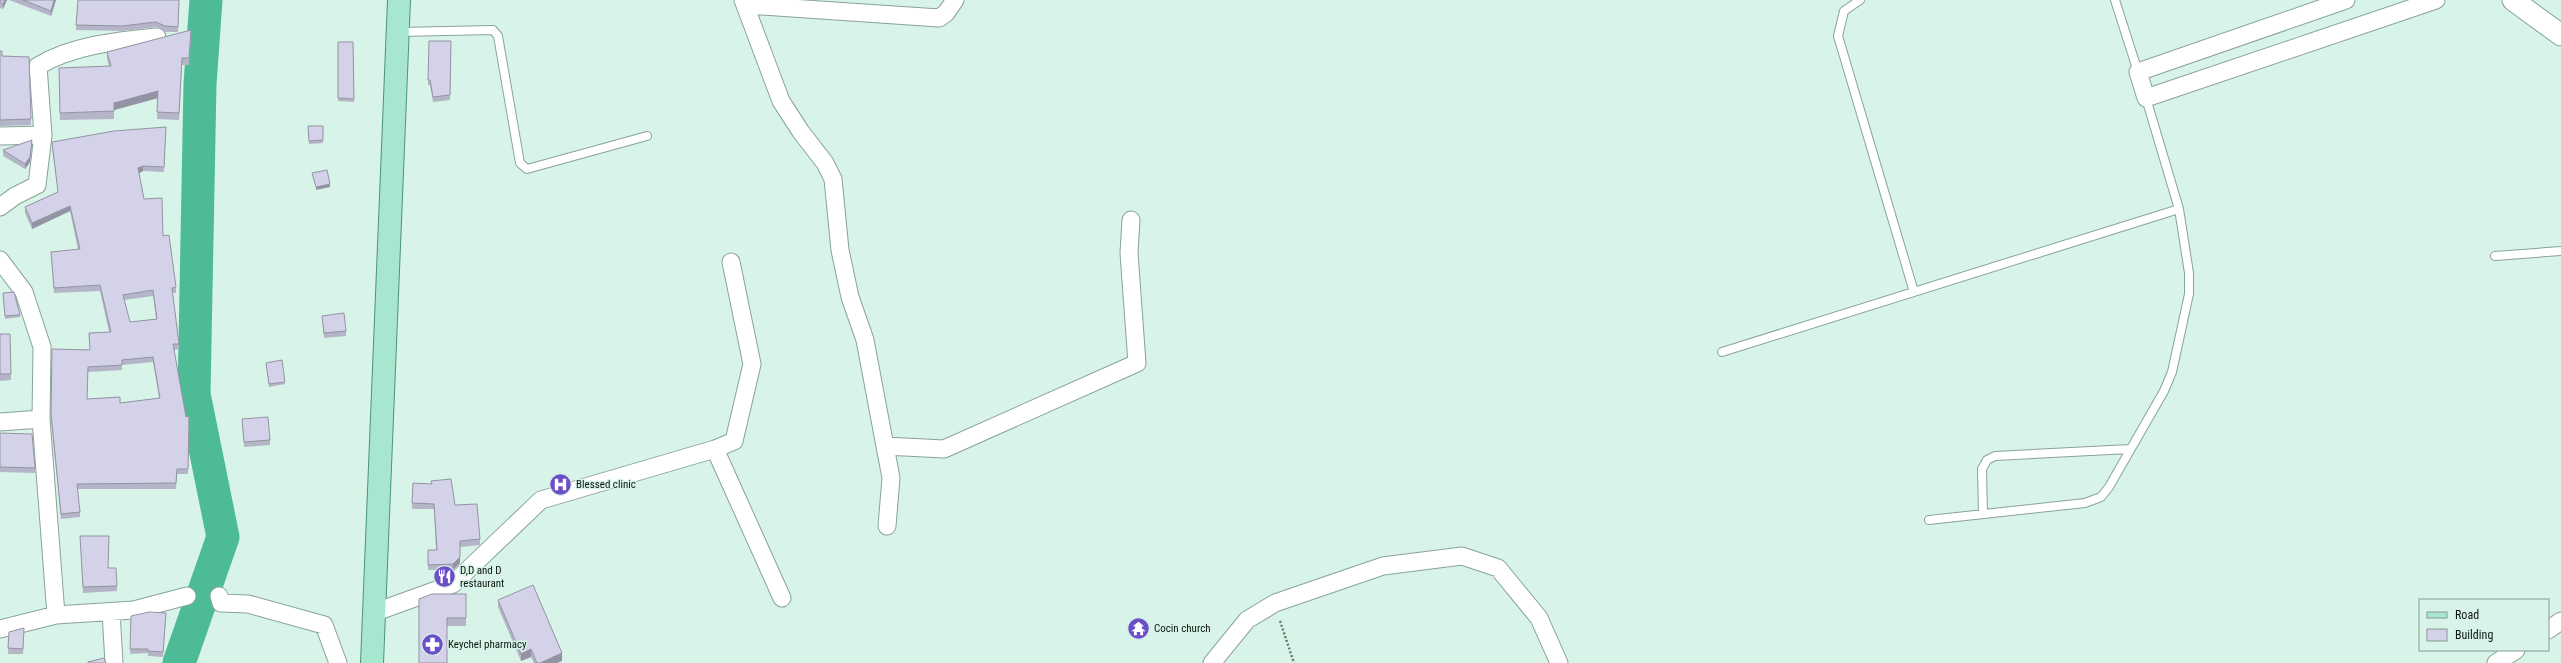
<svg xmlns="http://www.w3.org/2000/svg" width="2561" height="663" font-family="'Roboto Condensed',sans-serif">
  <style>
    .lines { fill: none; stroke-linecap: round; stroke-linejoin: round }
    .river { stroke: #4dbc96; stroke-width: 33 }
    .service-casing { stroke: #89a398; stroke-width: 10 }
    .minor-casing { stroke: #89a398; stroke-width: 19 }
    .tertiary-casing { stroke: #89a398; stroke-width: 23 }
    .primary-casing { stroke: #4b9379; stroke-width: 24 }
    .path { stroke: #697b73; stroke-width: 2.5; stroke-dasharray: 2 2; stroke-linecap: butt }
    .service { stroke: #fff; stroke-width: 8 }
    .minor { stroke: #fff; stroke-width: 17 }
    .tertiary { stroke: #fff; stroke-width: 21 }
    .primary { stroke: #a7e7d0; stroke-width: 22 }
    .wall { fill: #b5b5c8; fill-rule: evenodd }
    .shaded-wall { fill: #9493a3 }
    .building { fill: #d3d2e9; stroke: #9493a3; fill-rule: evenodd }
    .labels { text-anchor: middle; stroke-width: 3; stroke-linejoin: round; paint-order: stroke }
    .poi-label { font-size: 11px; fill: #0c1511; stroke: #d8f3e7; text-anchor: start }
  </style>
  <rect width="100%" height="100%" fill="#d8f3e7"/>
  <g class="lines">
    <path class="river" d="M179 663 223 537 194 394 200 84 206 0"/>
    <defs>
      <path id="service" d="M1860 0 1844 11 1838 36 1914 292
        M2115 0 2138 72
        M399 32 493 30 498 36 520 163 527 169 647 136
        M2495 256 2561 251
        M1722 352 2179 209 2146 98
        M1983 514 1982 469 1987 460 1995 456 2130 449
        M1929 520 2085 503 2101 497 2109 487 2164 391 2172 372 2189 294V273L2179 209"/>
      <path id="minor" d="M743 0 781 101 801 132 825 163 833 179 840 250 850 297 865 340 891 478 887 526
        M2346 0 2138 72 2146 98 2436 0
        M746 5 939 18 946 13 955 0
        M0 136 43 135
        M0 207 15 196 37 185 43 135 38 66C73 45 117 41 157 37
        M0 260 24 292 42 347 41 419 56 615
        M0 422 41 419
        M885 446 944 449 1137 363 1129 253 1131 220
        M715 449 782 598
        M219 596 221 603 248 604 324 625 338 663
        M111 612 114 663
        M373 613 453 584 541 500 715 449 734 441 752 364 731 262
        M0 629 56 615 134 610 187 596
        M2548 630 2561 621
        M1212 663 1247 620 1275 603 1383 566 1462 556 1498 568 1539 618 1559 663
        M2496 663 2516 650"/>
      <path id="tertiary" d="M2513 0 2561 35"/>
      <path id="primary" d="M372 663 399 0"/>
    </defs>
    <use href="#service" class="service-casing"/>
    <use href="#minor" class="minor-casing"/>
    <use href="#tertiary" class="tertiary-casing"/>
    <use href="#primary" class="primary-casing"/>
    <path class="path" d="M1280 621 1294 663"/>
    <use href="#service" class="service"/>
    <use href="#minor" class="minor"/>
    <use href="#tertiary" class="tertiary"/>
    <use href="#primary" class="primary"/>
  </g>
  <path class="wall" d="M0 0H7L3 9 0 8Z
    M9 0H56L51 16Z
    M179 0 178 32H165L156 27 122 31 76 30V25Z
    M191 37 189 65H182L179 120 157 119 158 98 114 110V119L60 120 59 75 109 66 107 59V52Z
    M429 41H451L450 100 433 102 430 85H428Z
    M338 42H353L354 102 338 101Z
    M0 51 2 56 29 57 31 125 0 126Z
    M308 126H323V143L309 144Z
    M166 127 164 172 143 171 139 173 144 199 163 236 176 287V293H172L179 344V349L174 350 186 417 189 416 188 474H177L176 489H77L80 512V517L61 519 51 420 52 349 90 350 89 333 109 332 100 291 54 293 51 252 78 250 70 211 32 229 25 213V207L58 192 52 147V142ZM153 296 156 319 130 322 124 300ZM153 362 159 398 120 403 87 399 88 372 122 370V365Z
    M32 145 30 162 25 169 3 156V150Z
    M3 293 20 315V317L5 319Z
    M322 316 346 331V336L324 338Z
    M0 334H10L11 380 0 381Z
    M266 363 285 382V384L269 387Z
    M242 419 270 440V445L244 447Z
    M0 433 35 468V473L0 472Z
    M413 483 455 505 480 539V545L460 547V563L453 570H428V550H436L434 509H412Z
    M80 536 109 568 117 586V591L83 593Z
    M432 594H466V626H447Z
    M498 600 562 661 557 663H534L531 657 521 661 498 607Z
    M131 616 166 617 163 657 148 656V653L130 654Z
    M24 628 23 654H8L9 632Z"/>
  <path class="shaded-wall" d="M5 0H7L3 9V4Z
    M54 0H56L51 16V11Z
    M158 91V98L114 110V103Z
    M32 140 30 162 25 169V164Z
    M143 166V171L138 174V168Z
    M330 184V187L316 190V187Z
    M70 206V211L32 229V223Z
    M460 557V563L453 570V564Z
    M531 649V657L521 661V654Z
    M562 653V661L557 663H540Z"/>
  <path class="building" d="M0 0H5L3 4 0 2Z
    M23 0H54L51 11Z
    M78 0H179L178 27 165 26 156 22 122 26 76 25Z
    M191 30 189 58H182L179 113 157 112 158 91 114 103V111L60 113 59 68 111 66 107 52Z
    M429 41H451L450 95 433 97 430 80H428Z
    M338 42H353L354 99 338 98Z
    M0 51H2V56L29 57 31 119 0 120Z
    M308 126H323V140L309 141Z
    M166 127 164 167 143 166 138 168 144 199 162 198 163 236 169 235 176 287 172 288 179 344H173L186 417 189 416 188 469H177L176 483 77 484 80 512 61 514 51 414 52 349 90 350 89 333 111 332 100 285 54 288 51 252 80 249 70 206 32 223 25 207 58 192 52 142 114 131ZM153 290 157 319 130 322 123 295ZM153 357 160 398 120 403V397L87 399 88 367 122 365V360Z
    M32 140 30 157 25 164 3 150Z
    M327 170 330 184 316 187 312 173Z
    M14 292 20 315 5 316 3 293Z
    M344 313 346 331 324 333 322 316Z
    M0 334H10L11 374H0Z
    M282 360 285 382 269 384 266 363Z
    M268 417 270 440 244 442 242 419Z
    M0 433 32 434 35 468 0 467Z
    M451 479 455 505 477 504 480 539 460 541V557L453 564 428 565V550H437L434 504 412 503 413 483 432 484 431 481Z
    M80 536H109L108 568H116L117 586 83 587Z
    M533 585 562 653 540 663H537L531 649 521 654 498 600Z
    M432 594H466V618H447V663H419V599Z
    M149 612 166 613 163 652 148 651V649H130L131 616Z
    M24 628 23 649 8 648 9 632Z
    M104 658 106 663H88V662Z"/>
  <defs>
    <symbol id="hospital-disc" viewBox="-11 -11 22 22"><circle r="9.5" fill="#6b4fc8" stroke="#d8f3e7"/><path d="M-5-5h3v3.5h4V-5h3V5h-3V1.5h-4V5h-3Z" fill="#fff"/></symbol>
    <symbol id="restaurant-disc" viewBox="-11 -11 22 22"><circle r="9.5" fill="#6b4fc8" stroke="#d8f3e7"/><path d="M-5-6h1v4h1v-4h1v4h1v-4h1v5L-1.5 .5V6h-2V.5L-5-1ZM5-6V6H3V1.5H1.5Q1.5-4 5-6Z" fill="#fff"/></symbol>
    <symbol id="temple-disc" viewBox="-11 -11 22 22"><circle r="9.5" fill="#6b4fc8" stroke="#d8f3e7"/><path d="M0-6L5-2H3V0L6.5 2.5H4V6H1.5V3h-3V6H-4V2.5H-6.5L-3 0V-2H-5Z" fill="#fff"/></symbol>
    <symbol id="pharmacy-disc" viewBox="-11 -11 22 22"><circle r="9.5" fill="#6b4fc8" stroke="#d8f3e7"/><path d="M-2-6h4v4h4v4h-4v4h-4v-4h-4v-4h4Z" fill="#fff"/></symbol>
  </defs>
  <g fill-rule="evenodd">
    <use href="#hospital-disc" x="548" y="472" width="25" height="25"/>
    <use href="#restaurant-disc" x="432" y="564" width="25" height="25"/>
    <use href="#temple-disc" x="1126" y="616" width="25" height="25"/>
    <use href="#pharmacy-disc" x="420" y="632" width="25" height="25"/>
  </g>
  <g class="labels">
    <g class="poi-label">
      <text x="576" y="488">Blessed clinic</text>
      <text x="460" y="574">D,D and D<tspan x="460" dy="13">restaurant</tspan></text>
      <text x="1154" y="632">Cocin church</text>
      <text x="448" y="648">Keychel pharmacy</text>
    </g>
  </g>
  <rect x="2419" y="599" width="130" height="52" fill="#d8f3e7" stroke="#869a91"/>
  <rect x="2427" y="612" width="20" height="6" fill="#a7e7d0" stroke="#869a91"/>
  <text x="2455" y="619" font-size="12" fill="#0c1511">Road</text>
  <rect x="2427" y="629" width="20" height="12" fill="#d3d2e9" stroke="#869a91"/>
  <text x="2455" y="639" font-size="12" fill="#0c1511">Building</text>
</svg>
